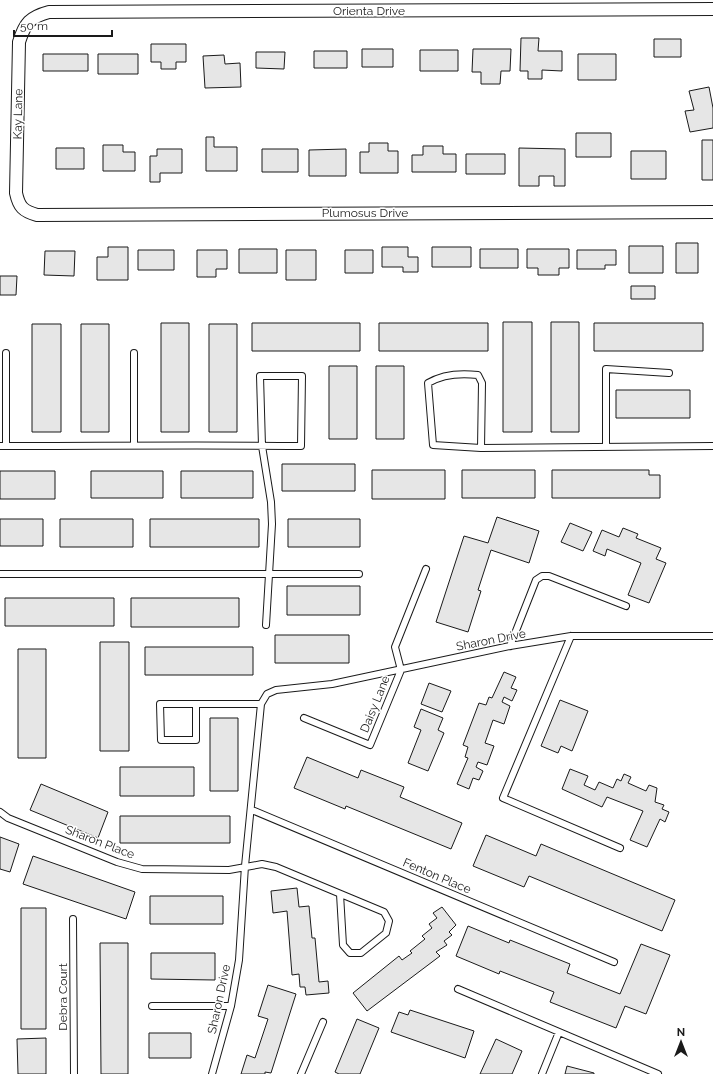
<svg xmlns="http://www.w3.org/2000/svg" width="713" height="1074" font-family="Raleway,sans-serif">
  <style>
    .building { fill: #e6e6e6; stroke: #1a1a1a }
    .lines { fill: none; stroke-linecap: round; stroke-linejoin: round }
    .service-casing { stroke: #1a1a1a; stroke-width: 8 }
    .minor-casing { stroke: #1a1a1a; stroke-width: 14 }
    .service { stroke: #fff; stroke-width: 6 }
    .minor { stroke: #fff; stroke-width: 12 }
    .labels { text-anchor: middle; stroke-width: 3; stroke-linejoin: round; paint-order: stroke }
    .street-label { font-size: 12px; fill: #1a1a1a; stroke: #fff }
  </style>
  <rect width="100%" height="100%" fill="#fff"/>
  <path class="building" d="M521 38H539L538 51H562V71L542 70V79H528V71H520Z
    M654 39H681V57H654Z
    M151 44H186V62H176V69H161V62H151Z
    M362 49H393V67H362Z
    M473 49H511L510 71H501L500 84H481V72H472Z
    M420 50H458V71H420Z
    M314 51H347V68H314Z
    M256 52H285L284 69 256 68Z
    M43 54H88V71H43Z
    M98 54H138V74H98Z
    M578 54H616V80H578Z
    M224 55 225 64 240 63 241 87 205 88 203 56Z
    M709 87 713 108V128L690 132 685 111 694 110 689 91Z
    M576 133H611V157H576Z
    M206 137H214V147H237V171H206Z
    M702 140H713V180H702Z
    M369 143H388V151H398V173H360V152H369Z
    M103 145H123V152H135V171H103Z
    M423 146H443V154H456V172H412V155H423Z
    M56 148H84V169H56Z
    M519 148 565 149V186H554V176H539V186H519Z
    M157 149H182V173H160V182H150V156H157Z
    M262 149H298V172H262Z
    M346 149V176H309V150Z
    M631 151H666V179H631Z
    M466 154H505V174H466Z
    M676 243H698V273H676Z
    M629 246H663V273H629Z
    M108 247H128V280H97V257H108Z
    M382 247H408V257H418V272H403V267H382Z
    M432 247H471V267H432Z
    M239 249H277V273H239Z
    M480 249H518V268H480Z
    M527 249H569V268H559V275H538V268H527Z
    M138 250H174V270H138Z
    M197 250H227V269H216V277H197Z
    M286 250H316V280H286Z
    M345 250H373V273H345Z
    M577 250H616V265H605V269H577Z
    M45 251H75L74 276 44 275Z
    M0 276H17L16 295H0Z
    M631 286H655V299H631Z
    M503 322H532V432H503Z
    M551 322H579V432H551Z
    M161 323H189V432H161Z
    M252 323H360V351H252Z
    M379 323H488V351H379Z
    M594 323H703V351H594Z
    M32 324H61V432H32Z
    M81 324H109V432H81Z
    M209 324H237V432H209Z
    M329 366H357V439H329Z
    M376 366H404V439H376Z
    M616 390H690V418H616Z
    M282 464H355V491H282Z
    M372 470H445V499H372Z
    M462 470H535V498H462Z
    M552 470H649V475H660V498H552Z
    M0 471H55V499H0Z
    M91 471H163V498H91Z
    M181 471H253V498H181Z
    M497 517 539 531 529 563 491 550 478 590 481 591 468 632 436 622 464 536 488 543Z
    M0 519H43V546H0Z
    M60 519H133V547H60Z
    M150 519H259V547H150Z
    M288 519H360V547H288Z
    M570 523 592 532 583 551 561 542Z
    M623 528 638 534 636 538 661 548 656 559 666 563 649 603 628 595 641 563 607 549 605 556 593 551 602 530 619 537Z
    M287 586H360V615H287Z
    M5 598H114V626H5Z
    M131 598H239V627H131Z
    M275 635H349V663H275Z
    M100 642H129V751H100Z
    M145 647H253V675H145Z
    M18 649H46V758H18Z
    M504 672 516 677 511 688 517 690 512 701 504 697 502 702 510 706 504 724 493 720 485 743 494 746 487 765 478 762 476 767 483 771 479 780 473 778 469 789 457 784 468 758 465 757 468 747 463 745 479 703 486 705 489 697 492 698Z
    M429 683 451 691 442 712 421 704Z
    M560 700 588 711 572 751 561 746 558 753 541 746Z
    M421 709 443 718 438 730 444 733 428 771 408 763 421 730 414 727Z
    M210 718H238V791H210Z
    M307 757 358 778 361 770 404 787 400 797 462 823 451 849 346 806 345 809 294 788Z
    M120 767H194V796H120Z
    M570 769 588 776 584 785 595 790 599 782 613 788 617 779 621 781 624 774 631 777 628 783 646 791 649 785 657 788 655 802 664 805 662 809 669 812 665 822 660 819 647 847 630 840 643 811 607 797 602 807 562 789Z
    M41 784 108 812 98 838 30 810Z
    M120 816H230V843H120Z
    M486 835 536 856 541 844 675 900 662 931 529 876 524 887 473 866Z
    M0 837 19 844 10 872 0 869Z
    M33 856 135 892 126 919 23 884Z
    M297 888 299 907 309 906 312 938H315L319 982 328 981 329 993 306 995 305 987H300L299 974 292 975 287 911 273 913 271 891Z
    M150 896H223V924H150Z
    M442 907 456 925 449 932 452 935 444 941 447 945 436 952 440 956 367 1011 353 993 399 956 402 960 412 953 410 951 425 939 422 936 432 928 429 924 437 918 433 913Z
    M21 908H46V1029H21Z
    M468 926 509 943 510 940 570 964 567 973 620 994 641 944 670 955 646 1014 625 1006 616 1028 550 1002 554 992 500 971 499 974 456 956Z
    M100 943H128V1074H101Z
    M151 953H215V980L151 979Z
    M268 985 296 994 271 1073 265 1072V1074H241L247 1055 255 1058 268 1019 258 1016Z
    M410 1010 474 1031 465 1058 391 1032 399 1012 408 1015Z
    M357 1019 379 1028 360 1074H339L335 1072Z
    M149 1033H191V1058H149Z
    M46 1038V1074H18L17 1039Z
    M496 1039 522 1051 512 1074H480Z
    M567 1066 594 1073V1074H565Z"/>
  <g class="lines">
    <defs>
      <path id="service" d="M6 353V446
        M134 445V353
        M0 446C100 446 201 445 301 446L302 376H260L262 446 271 502 272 524 266 625
        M606 446V369L669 373
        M481 448 482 383 478 375C461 373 443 374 428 383L433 445 481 448 713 446
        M0 574H359
        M571 636 503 798 620 848
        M510 646 536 580 542 576H549L626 606
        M196 704V740H161L160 704H261
        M304 718 370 745 401 670 395 647 426 569
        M252 810 614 962
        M0 812 8 818 117 862 142 869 229 870 262 864 276 867 384 912 389 921 386 933 361 953H350L343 945 340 894
        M73 919 74 1074
        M458 989 658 1074
        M152 1006H231
        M212 1074 231 1006 239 960 245 866 261 704 267 694 276 690 332 684 510 646 571 636H713
        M301 1074 323 1022
        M542 1074 559 1032"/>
      <path id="minor" d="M713 9 49 12C30 17 25 23 19 42L16 193C19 207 23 211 37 215L713 212"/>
    </defs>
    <use href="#service" class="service-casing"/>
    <use href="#minor" class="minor-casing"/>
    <use href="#service" class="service"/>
    <use href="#minor" class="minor"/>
  </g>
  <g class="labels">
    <g class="street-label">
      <text x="369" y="15">Orienta Drive</text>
      <text transform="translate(18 114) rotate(-89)" y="4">Kay Lane</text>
      <text x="365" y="217">Plumosus Drive</text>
      <text transform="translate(491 640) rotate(-11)" y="4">Sharon Drive</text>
      <text transform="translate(375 704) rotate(-68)" y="4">Daisy Lane</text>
      <text transform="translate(100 842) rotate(21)" y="4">Sharon Place</text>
      <text transform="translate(437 876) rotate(23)" y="4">Fenton Place</text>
      <text transform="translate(63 997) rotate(-90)" y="4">Debra Court</text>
      <text transform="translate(219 999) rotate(-78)" y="4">Sharon Drive</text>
    </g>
  </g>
  <g transform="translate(681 1042)" stroke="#ffffff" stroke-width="3" paint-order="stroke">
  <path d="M0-3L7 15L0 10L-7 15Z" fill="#1a1a1a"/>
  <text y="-6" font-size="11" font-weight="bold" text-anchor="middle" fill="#1a1a1a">N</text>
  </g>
  <path d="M14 30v6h98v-6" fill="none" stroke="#1a1a1a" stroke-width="2"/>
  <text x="20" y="30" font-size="12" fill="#1a1a1a" stroke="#ffffff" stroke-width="3" paint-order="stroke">50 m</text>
</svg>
